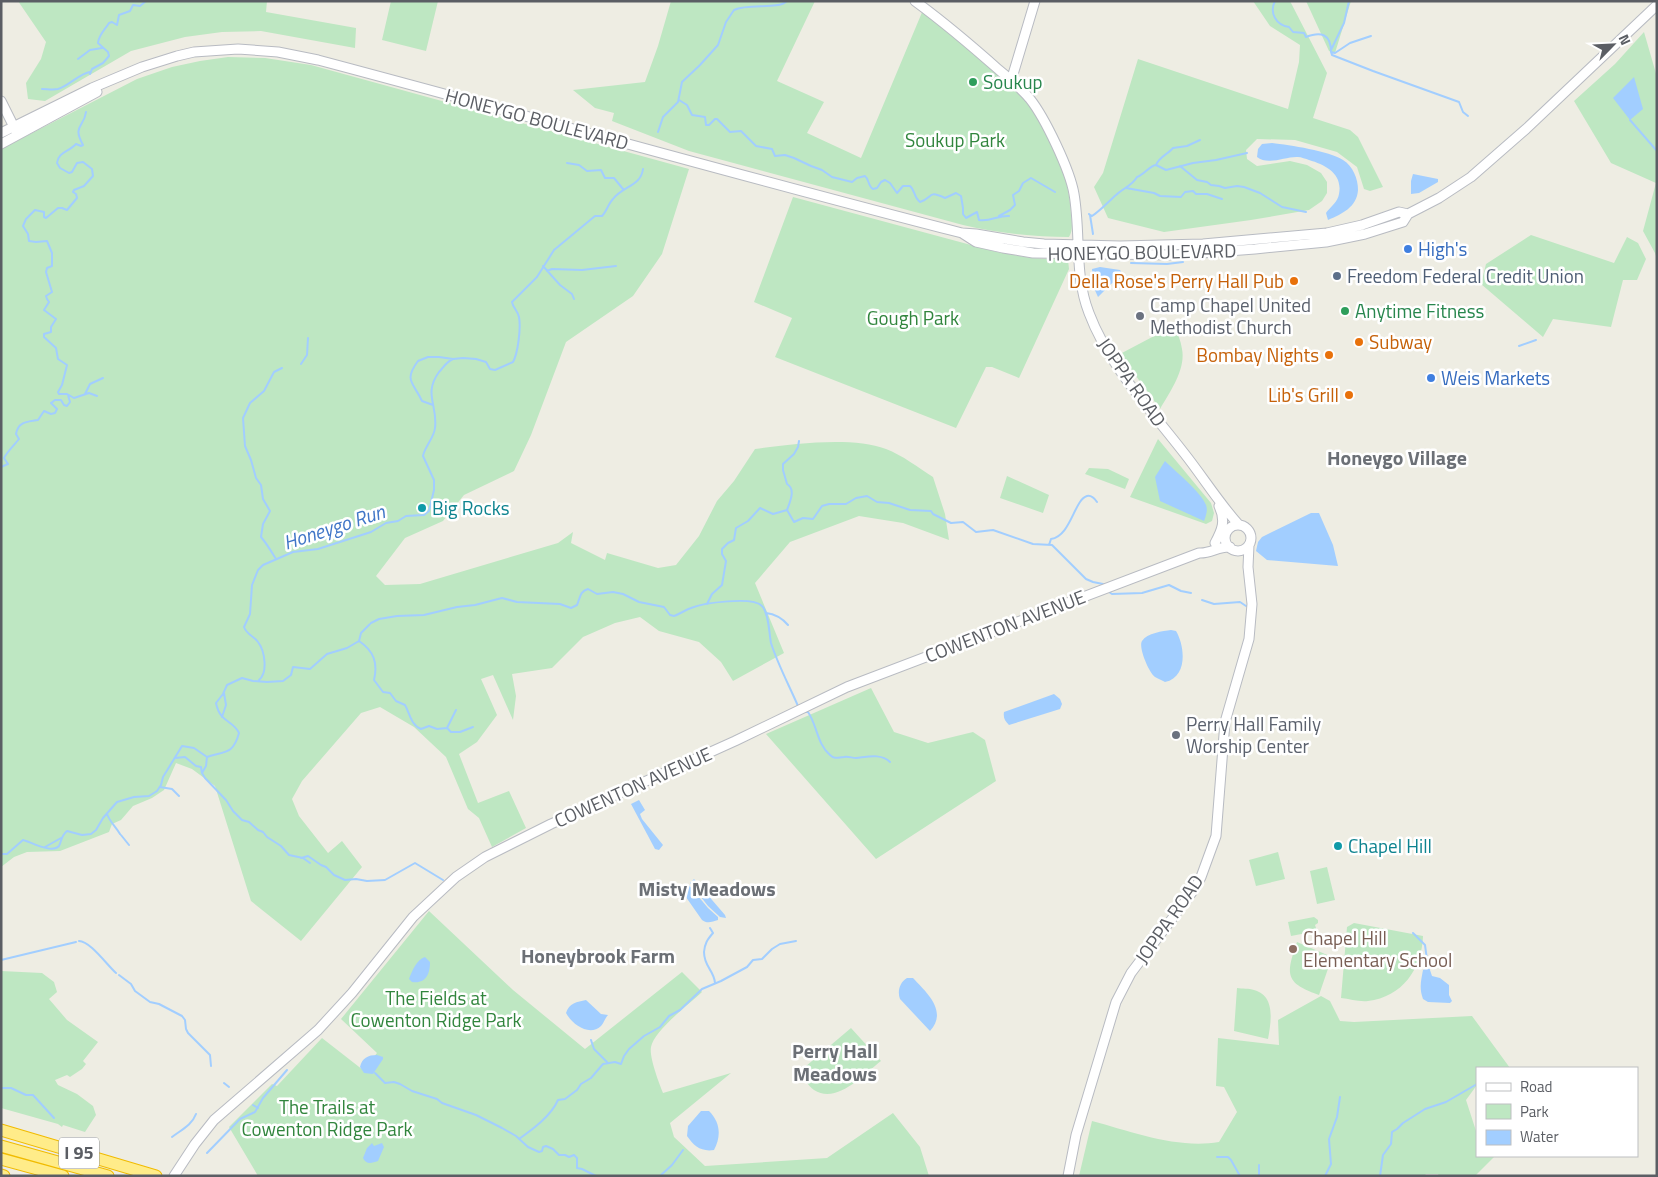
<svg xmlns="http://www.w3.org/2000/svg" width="1658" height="1177" font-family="'Titillium Web',sans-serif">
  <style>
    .green { fill: #bee7c2 }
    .water { fill: #a2ceff }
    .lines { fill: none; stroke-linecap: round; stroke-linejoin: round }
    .stream { stroke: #a2ceff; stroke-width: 2 }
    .secondary-casing { stroke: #b8bbc2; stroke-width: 11 }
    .highway-casing { stroke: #f1bb00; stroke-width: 13 }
    .secondary { stroke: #fff; stroke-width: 9 }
    .highway { stroke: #ffec89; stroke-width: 11 }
    .leisure-dot { fill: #2e9e5b; stroke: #fff; stroke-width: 2 }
    .shop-dot { fill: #3f7fe0; stroke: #fff; stroke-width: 2 }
    .service-dot { fill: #5c6f8a; stroke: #fff; stroke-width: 2 }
    .food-dot { fill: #e8710a; stroke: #fff; stroke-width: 2 }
    .worship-dot { fill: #6b7280; stroke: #fff; stroke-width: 2 }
    .culture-dot { fill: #0f9aa8; stroke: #fff; stroke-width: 2 }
    .education-dot { fill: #8d6e63; stroke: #fff; stroke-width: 2 }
    .labels { text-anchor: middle; stroke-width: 5; stroke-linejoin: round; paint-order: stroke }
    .shield { fill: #fff; stroke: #8c8e92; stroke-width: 1 }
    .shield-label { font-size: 18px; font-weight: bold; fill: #5b5e64 }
    .leisure-label { font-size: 19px; fill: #27864d; stroke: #fff; text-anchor: start }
    .street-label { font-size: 19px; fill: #5b5e64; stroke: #fff }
    .park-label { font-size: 19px; fill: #31853d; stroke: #fff }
    .shop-label { font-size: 19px; fill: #366cbe; stroke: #fff; text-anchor: start }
    .service-label { font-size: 19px; fill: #4e5e75; stroke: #fff; text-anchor: start }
    .food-label { font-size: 19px; fill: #c56008; stroke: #fff; text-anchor: end }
    .worship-label { font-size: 19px; fill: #5b616d; stroke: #fff; text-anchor: start }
    .culture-label { font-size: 19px; fill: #0d838f; stroke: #fff; text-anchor: start }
    .education-label { font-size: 19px; fill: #785e54; stroke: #fff; text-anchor: start }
    .neighbourhood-label { font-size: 20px; font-weight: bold; fill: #6c7076; stroke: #fff }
    .water-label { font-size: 20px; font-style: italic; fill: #4076c7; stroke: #fff }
  </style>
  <rect width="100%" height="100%" fill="#eeede3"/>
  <path class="green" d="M18 1H267L266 12 356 28 355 48 261 31 222 32 185 37 131 51 45 101 28 99 26 83 41 59 46 42Z
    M391 1H438L426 51 382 40Z
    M671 1H815L777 81 824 102 807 133 861 158 923 10 1020 93C1047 125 1070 173 1071 215 1072 223 1073 231 1069 237 1033 237 998 233 963 225L689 151 612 121 614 113 595 108 573 90 645 82 658 46Z
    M1253 1H1290L1327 73 1313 118 1350 130 1358 137 1383 187 1370 191 1364 189 1357 167 1337 152 1295 140 1257 139 1246 150 1247 159 1257 166 1290 161 1307 165 1321 173 1327 182V193L1322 201 1309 210 1251 220 1164 232 1108 218 1094 187 1103 173 1138 59 1288 109 1299 62 1300 45 1270 26Z
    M1306 1H1351L1335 53 1329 51Z
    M1644 32 1657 77V259L1655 253 1643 231 1656 183 1611 163 1574 101 1615 64Z
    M228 57 265 58 311 65 689 169 662 254 633 296 566 342 531 435 514 471 464 495 443 521 405 538 376 576 385 585 420 584 558 543 573 532 571 543 605 560 607 553 658 568 676 565 699 536 717 501 734 481 755 449C791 444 852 436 886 449 902 455 919 468 933 477L945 514 949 540 903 523 859 516 790 542 755 583 784 653 733 681 721 662 699 642 659 631 640 617 615 623 583 637 552 668 512 674 516 696 513 720 493 675 481 679 497 715 477 742 459 754 478 803 509 791 526 828 492 847 479 818 468 809 446 757 414 727 380 707 361 713 302 781 292 799 299 816 328 853 342 841 362 867 301 941 251 901 215 786 192 769 176 763 164 790 152 798 133 806 121 820 112 824 109 832 60 851 27 852 14 857 1 867V149L137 79 172 67 200 61Z
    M793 197 997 252 1031 258 1068 260 1069 269 1019 378 992 367H986L956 428 775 357 792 318 754 302Z
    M1531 235 1614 263 1627 237 1638 243 1646 259 1637 280H1623L1611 327 1553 319 1543 337 1481 284 1486 264Z
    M1175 325C1177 333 1181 341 1182 349 1186 369 1170 392 1160 409L1120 354Z
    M1158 439 1211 503 1214 513 1212 521 1206 524 1130 497Z
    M1089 468 1108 469 1129 479 1125 489 1085 474Z
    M1007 476 1049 495 1043 513 1000 498Z
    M871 688 894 732 928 743 973 732 985 740 996 781 876 859 766 734Z
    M1278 852 1285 879 1256 886 1249 860Z
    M1327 867 1335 900 1317 904 1310 871Z
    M429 911 513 990 585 1049 682 972 702 992C689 1004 654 1031 651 1047 649 1057 659 1083 663 1093L731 1073 670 1123 674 1137 705 1166 827 1158 893 1113 920 1147 929 1176H258L229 1127 272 1084 277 1086 322 1038 363 1070 377 1053 341 1019Z
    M1314 917 1318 920V923L1315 925 1317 931 1291 936 1288 922Z
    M1354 923 1423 936C1422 969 1402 997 1368 1001 1359 1002 1350 999 1341 998L1347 927Z
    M1297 942 1332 957 1319 995C1284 983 1286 974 1297 942Z
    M1 971 42 973 54 982 57 992 49 999 67 1020 98 1042 83 1061 86 1064 82 1069 70 1077 67 1075 55 1080 58 1085 77 1094 93 1106 96 1115 85 1132 63 1125 62 1127 58 1124 1 1108Z
    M1237 988C1242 989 1249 988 1254 990 1276 996 1271 1022 1268 1039L1234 1031Z
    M1321 996 1330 1001 1340 1021 1354 1022 1472 1016 1510 1068H1477V1085L1466 1100 1477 1134V1156H1495L1475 1176H1439L1438 1174H1426L1424 1176H1079L1092 1121C1133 1132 1177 1149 1219 1142L1237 1112 1224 1087 1216 1086 1218 1038 1279 1045 1278 1020Z
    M851 1028 881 1061C864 1074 837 1105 814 1090 808 1086 803 1077 799 1072Z"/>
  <path class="water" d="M1634 77 1643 109 1630 120 1613 98Z
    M1272 143C1290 145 1329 151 1343 160 1353 166 1358 179 1358 190 1357 207 1342 214 1328 220L1326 213C1330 207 1338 202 1339 194 1343 174 1326 165 1309 160 1306 159 1301 157 1298 157 1286 156 1268 166 1257 157L1258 149 1262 144Z
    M1413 174 1438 179V182L1419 193 1411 194V181Z
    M1100 267 1120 270 1124 276 1111 284 1098 297 1093 286 1092 269Z
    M1165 461C1176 472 1201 492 1206 505 1208 510 1206 516 1204 521L1160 501 1155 477Z
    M1311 513H1319L1333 545 1338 566 1267 560 1256 551 1258 542 1262 537Z
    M1171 630 1176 631C1185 646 1188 677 1165 682 1162 680 1158 679 1155 677 1149 673 1138 647 1142 641 1147 633 1163 631 1171 630Z
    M1054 694 1060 699 1062 704 1060 709 1009 725C1005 721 1003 718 1004 712Z
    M639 800 645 810 640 814 642 819 663 845 659 850 655 849 631 804Z
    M694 879 725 915 726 918 720 917 708 906 690 883Z
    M688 884 708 908 718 917V920C712 922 707 924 702 920L681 890Z
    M425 957 430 962C430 974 426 984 412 982L409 979C412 971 417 959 425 957Z
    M1429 967 1432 976 1440 978 1449 985V995L1452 1001 1450 1003 1428 1002 1423 999C1419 988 1421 981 1423 970Z
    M907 978H913C927 993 948 1011 930 1031L900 999C897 991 900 982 907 978Z
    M586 1000 601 1014 608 1015C605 1018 604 1023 601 1026 589 1037 572 1024 566 1013 569 1003 577 1002 586 1000Z
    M377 1055 383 1057V1059L373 1074 364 1073 360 1067C362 1058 368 1055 377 1055Z
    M701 1111H709C721 1123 721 1137 714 1150 701 1152 694 1146 687 1136L688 1126Z
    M372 1143 374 1146 382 1143 384 1147 378 1161C372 1163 366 1165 363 1158L367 1148Z"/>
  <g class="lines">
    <path class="stream" d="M1275 1C1269 13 1276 25 1289 27L1293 32 1304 33 1306 37C1321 31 1331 34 1331 52
      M1331 50 1344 23 1349 1
      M1331 52 1332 55 1373 71 1459 102 1463 112 1468 116
      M1331 52 1335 53 1350 43 1371 36
      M78 59 90 50 102 48
      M90 74 92 69 103 63 109 56 108 52 98 43C99 34 105 30 109 23L112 22 117 25 119 15 130 11 133 5 140 6 146 1
      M42 89C47 89 53 90 58 89 69 86 80 73 90 72
      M679 100 687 105 692 115 705 117 706 125H709L715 119H717L730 132 741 131 756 146 772 149 775 156 785 155 794 158 811 166 822 170 832 177 852 182 857 178 865 176C869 179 868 186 873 189L877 188 881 182 885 180 890 183 897 193 903 186H910C915 190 914 198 920 202 934 197 927 190 945 198L956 193 961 196 963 208V214L966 218 977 212 979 220C990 222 999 215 1009 216
      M86 112C84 128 72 125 83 145L81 146 76 144C69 152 58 152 57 163L60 168 69 173 72 172 77 163 83 162 92 169 93 176 84 186 74 190 73 192 76 194 77 198 67 210 62 208H58L46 218 44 217V212L35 210 26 219 23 226 28 234 29 241 36 242 47 241 52 253V266L47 268 46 272 52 292 46 296 47 299 49 302 44 310 56 319 51 327V332L44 334V337L56 348 58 359 67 365 62 385 58 392 59 394H67L74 398 89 393 97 396
      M1630 120 1657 151
      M658 132 663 117 678 102 682 82 700 65 718 45 726 22 734 10C749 3 778 10 787 1
      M567 163 579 165 587 171 601 170 605 178H614L623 189
      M1156 165 1166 170 1193 163 1216 160 1247 153
      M1180 166 1197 180 1207 182 1211 185 1219 186 1225 188 1237 186 1244 187 1260 193 1282 207 1306 212
      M1126 188 1154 193 1160 196 1181 197 1185 192 1193 191 1196 194H1207L1222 199
      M1089 214 1090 215 1093 234
      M1090 215 1092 216C1101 210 1108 202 1116 195 1123 188 1132 186 1137 177 1144 175 1149 166 1156 165 1159 157 1168 154 1173 148L1187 146 1200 140
      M999 216 1010 210 1015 205 1013 195 1019 191 1023 183 1031 178 1055 192
      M1131 263 1167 264 1183 262
      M543 266 560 285 572 294 574 299
      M547 271 552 269 582 270 616 266
      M1519 346 1536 340
      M301 364 307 355 308 338
      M85 394 90 384 103 378
      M433 405 422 401C414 383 403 381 418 361L428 357H439L453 359 463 358 476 359 486 362 490 369 495 370 513 362C518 353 521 328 519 317 518 311 513 308 512 302L537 277 554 250 595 216H602C607 211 608 204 613 199 623 186 641 186 643 169
      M799 441 798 447 794 454 783 464V470L787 484C796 489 790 502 787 510L794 522 803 518 813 519 822 506 829 504H846L856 498 867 496 877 502 889 503 910 510 931 511 933 514 951 523 963 522 976 532 993 530 1033 544 1052 545 1086 579 1093 582 1103 584
      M1 467 8 464 4 458C6 453 15 444 19 439L16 434C18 421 28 422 38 420L44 411 51 414 55 413 57 409 51 403 55 400H61L64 405 67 406 70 402 68 395
      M1049 545 1051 539C1071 536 1074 500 1087 496 1092 495 1095 499 1097 502
      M276 559C271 551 267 544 261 537L263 524 270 511 263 499 261 485 256 478 251 460 245 446 243 418 250 403 264 391 274 372 282 368
      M1109 592 1112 594 1142 593 1169 585 1181 591 1191 593
      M1202 600 1214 604 1240 602 1246 606
      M707 604 712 594 722 585 726 561 722 554V549L728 543 734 540 736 528 748 521 760 508 773 514 787 510
      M766 613C775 614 782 618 788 625
      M371 623 379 619 397 616 424 615 457 607 475 605 502 598 517 602 560 604 571 608 577 605C580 598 580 591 588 589L597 594 613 592 623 594 639 602 664 607 670 615 674 616C680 614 685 610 691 608 703 603 753 596 762 606 769 613 769 633 771 643 778 665 789 685 798 706
      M359 641C374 651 378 663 374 680L383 692 390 693 396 701 405 705C410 714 411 725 421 729L429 726 437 729 447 728 451 732H460L473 727
      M259 680C268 673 265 651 258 642 254 636 247 635 244 627L250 614 252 585 258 570 263 565 293 552 318 549 371 532 386 523 398 521 406 516 424 515 429 511 434 490V480L423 456C425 446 434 438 435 428 438 405 423 394 439 372 444 367 446 362 453 359
      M805 712H808C817 725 817 744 830 755 835 760 839 757 844 757 848 756 852 758 856 758 867 757 881 753 890 762
      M222 717 226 705 224 693
      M447 728 456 710
      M175 758 185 757 196 766 201 767
      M201 767 202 773 205 778 226 800 233 811 242 820 249 822 258 830 263 832 267 837 281 846 289 855 303 858 310 863
      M202 773 206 766 207 757
      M160 787 172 789 179 796
      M107 814C110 822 115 826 120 834
      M121 835 129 845
      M45 847 61 838
      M1 854H7L23 840C31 842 52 854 59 846 62 840 61 836 67 831L82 835 91 834 96 830 103 818 117 802 134 797 149 796 157 791 161 785 163 777 182 746 194 748 207 757C225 751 233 755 239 733 233 720 220 723 216 703L223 694 227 685 242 678 253 681 267 682 283 681 291 675 293 667 310 669 327 654 347 648 359 641 361 633 370 624
      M301 858 308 856 321 865 326 867 334 875 345 880 356 879 367 881 385 880 415 863 443 880
      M710 928 713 933C707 940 705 943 704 952 704 967 714 970 715 983
      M1413 933 1425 945 1428 967
      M79 941C90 941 107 965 116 973
      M1 960 76 942
      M119 975 131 984 135 991 150 1002 159 1004 182 1016 185 1020 186 1029 188 1033 210 1055 211 1066
      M591 1040 594 1049 607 1062
      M375 1073 385 1083 394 1082 400 1084 412 1091 437 1099 442 1103 476 1115 502 1128 516 1136 528 1147 539 1152 542 1151 543 1147 546 1146 553 1149 559 1155H565L569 1157 574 1155 577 1158V1168L582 1169 596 1176
      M224 1083 229 1087
      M1 1088H11L26 1095H33L54 1118
      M253 1105 258 1108
      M172 1137C181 1130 192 1125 196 1114
      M519 1139C533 1129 551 1116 558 1100L565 1099 577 1090 581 1084 591 1078 603 1064 615 1062 621 1064 624 1056 629 1049 644 1036 660 1027 669 1016 680 1010 702 989 721 981 747 967 753 960 762 959 772 949 780 944 796 941
      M207 1153 240 1119 255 1112 263 1098 287 1070
      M1217 1157H1228L1231 1160 1240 1176
      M1259 1165V1176
      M660 1176 672 1165 683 1150
      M1325 1176 1331 1164 1329 1139 1337 1117 1340 1097
      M1380 1176 1383 1155 1391 1144 1392 1132 1397 1129 1403 1123 1425 1109 1446 1102 1477 1084"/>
    <defs>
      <path id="secondary" d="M915 1C945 23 972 46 999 70 1010 79 1021 88 1030 99 1045 118 1070 170 1074 194 1081 234 1074 275 1089 313 1109 366 1150 409 1184 453 1203 477 1219 503 1239 525
        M1011 81 1035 1
        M1 101 16 131
        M1 133 92 88 142 67 177 56 194 52 238 49 278 52 318 60C533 117 747 178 962 233L976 234 1023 242 1044 244 1120 246 1203 244 1327 233 1362 225 1399 212 1408 214
        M1 144 97 92
        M962 233 976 242 1003 248 1033 253 1176 255 1255 249 1326 242 1365 234 1403 222 1408 214 1439 198 1471 177 1526 129 1657 5
        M1225 538a13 13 0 1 1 26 0a13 13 0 1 1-26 0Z
        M1215 543C1222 530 1226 521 1219 506
        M174 1176 195 1144 214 1120 318 1030 352 993 413 917 456 877 485 857 551 824 735 741 847 687 1199 553C1210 554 1219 546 1230 547
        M1068 1176 1076 1135 1116 1002 1131 973 1196 887 1201 877 1216 836 1225 722 1249 639 1252 604 1248 567 1249 545"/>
      <path id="highway" d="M1 1130 156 1176
        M1 1146 108 1176
        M1 1159 63 1176
        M1 1175 4 1176"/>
    </defs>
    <use href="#secondary" class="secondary-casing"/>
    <use href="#highway" class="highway-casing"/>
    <use href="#secondary" class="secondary"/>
    <use href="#highway" class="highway"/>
  </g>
  <g class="leisure-dot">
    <circle cx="973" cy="82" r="5"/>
    <circle cx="1345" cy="311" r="5"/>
  </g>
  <g class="shop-dot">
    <circle cx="1408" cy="249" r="5"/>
    <circle cx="1431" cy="378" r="5"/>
  </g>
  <circle class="service-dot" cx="1337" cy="276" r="5"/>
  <g class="food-dot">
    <circle cx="1294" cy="281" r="5"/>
    <circle cx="1359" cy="342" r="5"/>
    <circle cx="1329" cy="355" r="5"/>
    <circle cx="1349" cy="395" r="5"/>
  </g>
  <g class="worship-dot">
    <circle cx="1140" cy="316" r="5"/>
    <circle cx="1176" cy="735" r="5"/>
  </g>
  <g class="culture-dot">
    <circle cx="422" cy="508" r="5"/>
    <circle cx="1338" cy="846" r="5"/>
  </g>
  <circle class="education-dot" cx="1293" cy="949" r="5"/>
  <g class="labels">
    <rect class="shield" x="59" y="1137.5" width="40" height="31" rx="4"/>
    <g class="shield-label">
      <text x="79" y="1159">I 95</text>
    </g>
    <g class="leisure-label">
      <text x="983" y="89">Soukup</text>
      <text x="1355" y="318">Anytime Fitness</text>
    </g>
    <g class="street-label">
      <text transform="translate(537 119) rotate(15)" y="7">HONEYGO BOULEVARD</text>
      <text transform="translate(1142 252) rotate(-1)" y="7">HONEYGO BOULEVARD</text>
      <text transform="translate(1132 382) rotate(55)" y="7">JOPPA ROAD</text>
      <text transform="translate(1005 626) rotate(-21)" y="7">COWENTON AVENUE</text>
      <text transform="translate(633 787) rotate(-24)" y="7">COWENTON AVENUE</text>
      <text transform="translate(1169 919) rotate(-55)" y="7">JOPPA ROAD</text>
    </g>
    <g class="park-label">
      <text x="955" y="147">Soukup Park</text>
      <text x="913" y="325">Gough Park</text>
      <text x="436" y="1005">The Fields at<tspan x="436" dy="22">Cowenton Ridge Park</tspan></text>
      <text x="327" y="1114">The Trails at<tspan x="327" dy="22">Cowenton Ridge Park</tspan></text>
    </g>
    <g class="shop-label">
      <text x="1418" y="256">High's</text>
      <text x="1441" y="385">Weis Markets</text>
    </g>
    <g class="service-label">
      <text x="1347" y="283">Freedom Federal Credit Union</text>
    </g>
    <g class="food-label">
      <text x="1284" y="288">Della Rose's Perry Hall Pub</text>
      <text x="1369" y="349" text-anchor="start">Subway</text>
      <text x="1319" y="362">Bombay Nights</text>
      <text x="1339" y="402">Lib's Grill</text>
    </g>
    <g class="worship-label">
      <text x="1150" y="312">Camp Chapel United<tspan x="1150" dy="22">Methodist Church</tspan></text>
      <text x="1186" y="731">Perry Hall Family<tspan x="1186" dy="22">Worship Center</tspan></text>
    </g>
    <g class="culture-label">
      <text x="432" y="515">Big Rocks</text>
      <text x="1348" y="853">Chapel Hill</text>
    </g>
    <g class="education-label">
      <text x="1303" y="945">Chapel Hill<tspan x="1303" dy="22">Elementary School</tspan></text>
    </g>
    <g class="neighbourhood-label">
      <text x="1397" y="465">Honeygo Village</text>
      <text x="707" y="896">Misty Meadows</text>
      <text x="598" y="963">Honeybrook Farm</text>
      <text x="835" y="1058">Perry Hall<tspan x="835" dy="23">Meadows</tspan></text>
    </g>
    <g class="water-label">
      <text transform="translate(334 527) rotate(-18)" y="7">Honeygo Run</text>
    </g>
  </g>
  <rect width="1658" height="1177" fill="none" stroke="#5b5e64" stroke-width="5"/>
  <rect x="1476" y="1067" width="162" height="90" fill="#ffffff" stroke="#bdbfc1"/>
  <rect x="1486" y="1083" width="25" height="8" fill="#ffffff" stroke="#bdbfc1"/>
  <text x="1520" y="1092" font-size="15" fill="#5b5e64">Road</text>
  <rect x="1486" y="1104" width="25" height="15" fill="#bee7c2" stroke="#bdbfc1"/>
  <text x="1520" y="1117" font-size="15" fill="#5b5e64">Park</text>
  <rect x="1486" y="1130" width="25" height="15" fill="#a2ceff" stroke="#bdbfc1"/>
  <text x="1520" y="1142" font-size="15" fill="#5b5e64">Water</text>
  <g transform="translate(1613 45) rotate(66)" stroke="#ffffff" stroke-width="4" paint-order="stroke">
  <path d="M0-4L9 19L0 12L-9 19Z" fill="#5b5e64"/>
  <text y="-8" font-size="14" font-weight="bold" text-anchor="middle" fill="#5b5e64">N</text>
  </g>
</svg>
